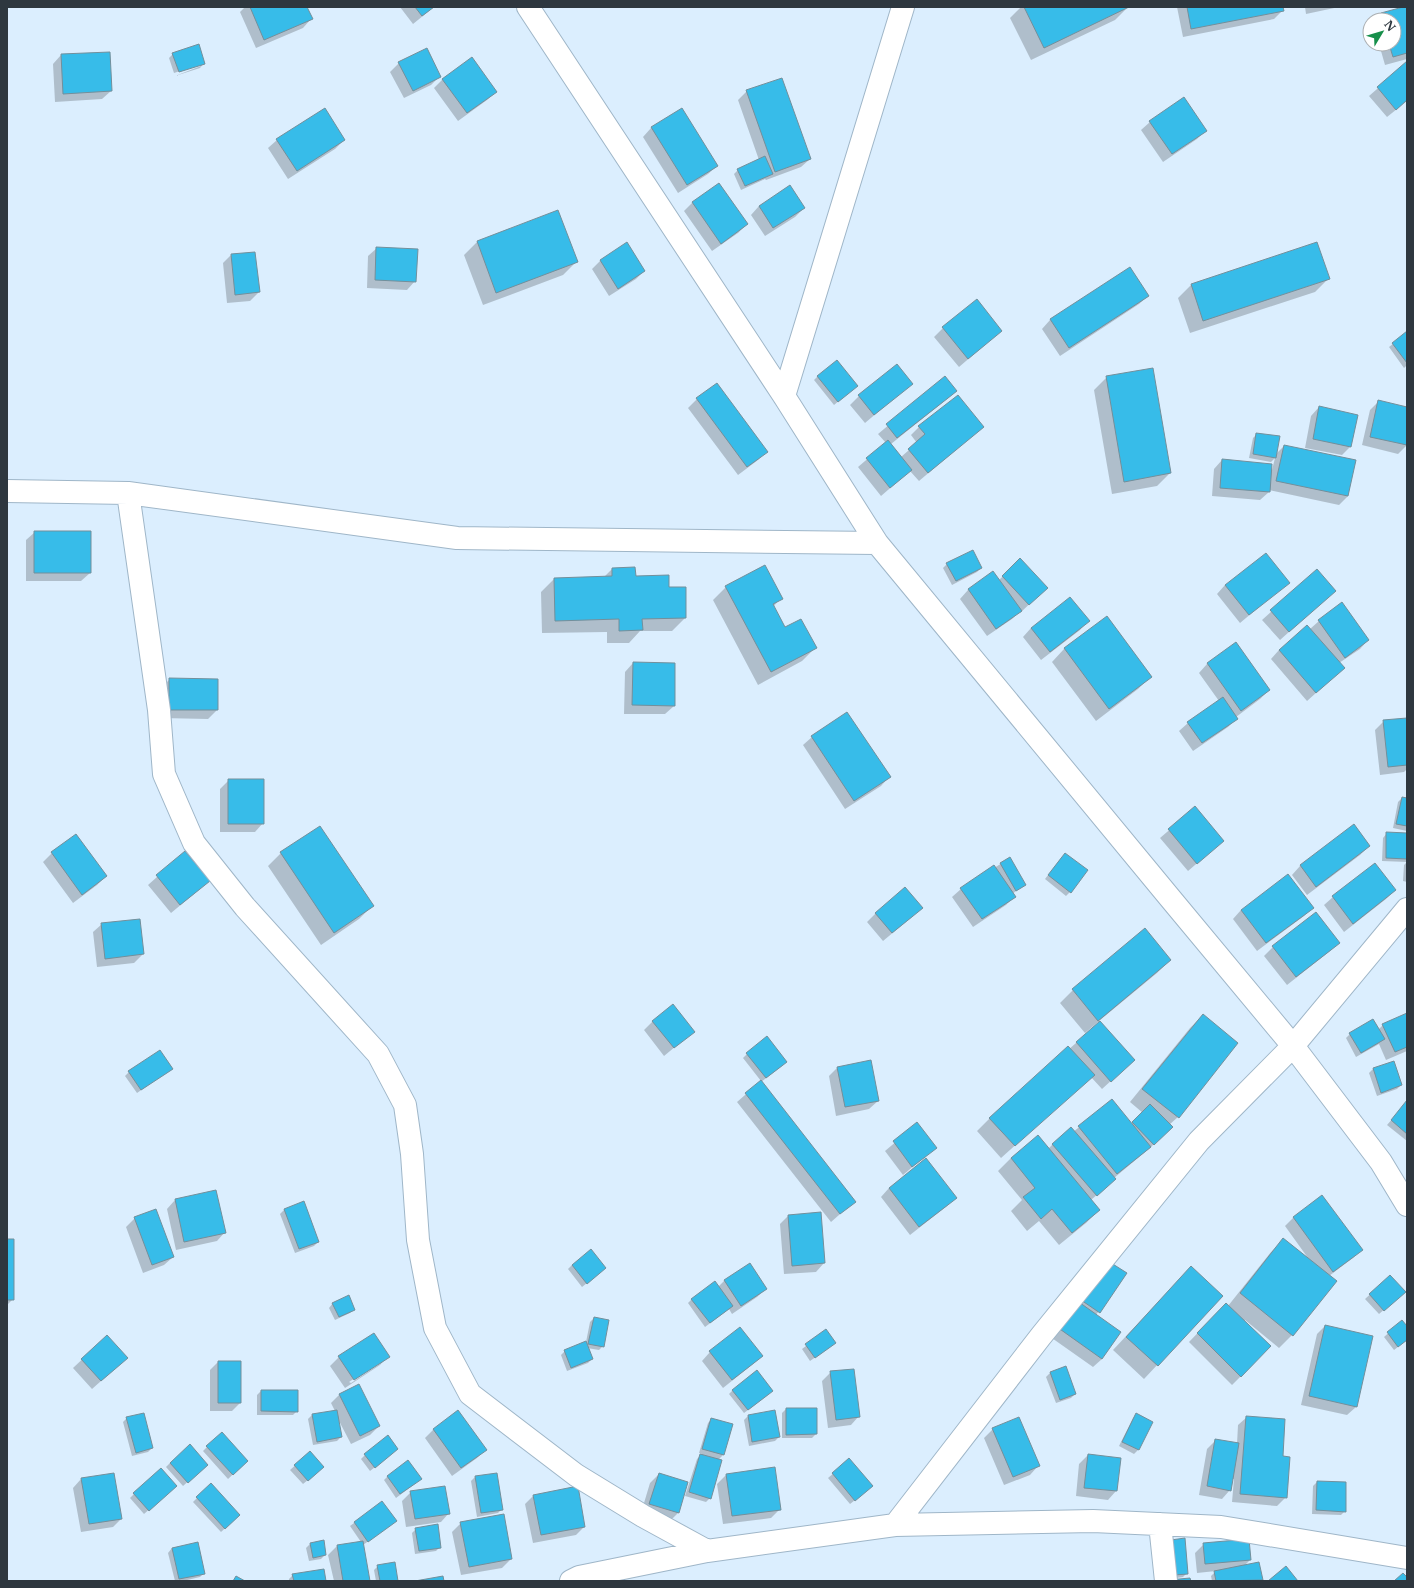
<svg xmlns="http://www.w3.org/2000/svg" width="1414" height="1588" font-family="'Libre Baskerville',serif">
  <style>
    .shadow { fill: #0003; fill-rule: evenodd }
    .building { fill: #37bce9; stroke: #738f9b }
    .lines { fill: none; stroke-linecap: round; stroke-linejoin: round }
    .minor-casing { stroke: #9fb6c8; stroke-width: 24 }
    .minor { stroke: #fff; stroke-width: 22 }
  </style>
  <rect width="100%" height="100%" fill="#dbeefe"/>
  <path class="shadow" d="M245 7H306L311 19 303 28 256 48 240 12Z
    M400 7H434L413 24Z
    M1021 7H1128L1115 20 1031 60 1010 18Z
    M1177 7H1282L1283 10 1274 19 1183 37Z
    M1305 7H1339L1306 14Z
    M1407 7V59L1385 65 1379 44H1394V20H1375L1381 14Z
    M173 54 204 63 200 68 175 76 201 66V64L174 73 169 58Z
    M61 55 111 91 102 99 55 102 53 64Z
    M472 58 496 92 487 100 458 121 434 88 442 80Z
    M399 63 440 76 431 85 404 98 390 72Z
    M1407 63V101L1387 117 1369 96Z
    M747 91 810 159 801 167 766 180 765 179 741 190 734 174 738 170 759 160 738 100Z
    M681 110 717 166 708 174 678 193 643 137 651 128Z
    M1150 122 1205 131 1197 139 1163 162 1141 130Z
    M277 140H344L335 149 288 179 268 148Z
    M719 184 747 224 738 233 712 251 684 211 692 203Z
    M759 206 804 208 795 217 765 236 751 215Z
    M557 212 576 262 563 275 483 305 464 255 477 242Z
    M377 248 415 281 407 290 367 288 368 256Z
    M231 255 259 292 250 301 227 303 223 263Z
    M601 260 644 271 636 279 609 296 592 269Z
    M1130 268 1148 296 1139 304 1060 356 1042 329 1050 320Z
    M1328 279 1315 292 1190 333 1178 298 1191 285Z
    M943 328 1001 331 959 367 934 337Z
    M1407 333V365L1404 368 1389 347Z
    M818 376 852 390 834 405 814 380Z
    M1107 377 1170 473 1157 486 1112 494 1094 390Z
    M945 378 956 391 947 399 891 444 901 457 917 443 911 435 919 427H983L919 481 910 471 881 496 858 467 886 443 878 434Z
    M911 384 865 423 850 405 859 396Z
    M697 399 767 451 758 460 738 475 688 408Z
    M1379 401 1407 408V445L1398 454 1362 445 1370 410Z
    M1319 407 1350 447 1342 455 1305 448 1311 416Z
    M1257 434 1276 454 1284 446 1354 461 1348 496 1339 505 1269 490V492L1260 500 1212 496 1214 469 1222 460 1271 474 1275 458 1271 462 1249 458 1253 438Z
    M35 532 90 573 81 581H26V540Z
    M1020 560 1038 596 1020 613 1019 612 1012 619 987 636 960 599 968 590 993 573 999 580Z
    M947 564 981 568 977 572 952 585 943 568Z
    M612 569 668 588 685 618 672 631H640L629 643H607V632L542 633 541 592 554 579 603 578Z
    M1317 570 1326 599 1280 640 1262 620Z
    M1288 583 1240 623 1217 594 1225 585Z
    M726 587 781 598 773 607 785 629 815 648 802 661 758 685 713 600Z
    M1342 604 1368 640 1360 649 1339 663 1344 668 1307 701 1271 659 1279 650 1310 629 1319 621Z
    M1107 617 1151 676 1138 689 1096 721 1052 662 1064 649Z
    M1088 621 1080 630 1041 660 1023 637 1031 628Z
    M1236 643 1269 690 1260 699 1236 717 1237 718 1228 727 1193 751 1179 731 1188 723 1219 701 1199 673 1207 664Z
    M633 663 674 706 665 714H624L625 672Z
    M170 679 217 680V710L208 719 161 718V688Z
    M1407 719V769L1404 772 1380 775 1375 730 1384 721Z
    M812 737 889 777 881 786 845 809 803 745Z
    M229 780 263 823 255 832H220V789Z
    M1402 798 1407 799V831L1393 828 1398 802Z
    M1195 808 1223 841 1188 871 1160 838Z
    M1354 826 1369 846 1360 855 1307 895 1292 875 1300 866Z
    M319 827 372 906 359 919 321 945 268 866 281 853Z
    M1387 833 1407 834V882L1403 881 1404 865 1407 862 1382 861 1383 838Z
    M76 835 106 876 97 885 73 903 43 862 52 853Z
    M185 852 200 889 171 913 148 885Z
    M1010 858 1025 885 1012 894 1014 897 1006 905 973 927 952 897 961 889Z
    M1061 858 1070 892 1066 896 1045 879Z
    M1374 864 1395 890 1386 899 1344 932 1324 905 1333 897Z
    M1312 908 1304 916 1257 951 1233 919 1241 910Z
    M876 913 913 916 883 941 867 922Z
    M102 924 143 954 134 963 97 967 93 932Z
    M1145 930 1170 960 1157 973 1099 1021 1134 1060 1102 1089 1091 1077 1001 1158 977 1131 990 1118 1099 1023 1098 1022 1085 1033 1060 1003 1073 990Z
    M1338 943 1330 951 1287 985 1264 956 1273 947Z
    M1203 1015 1178 1117 1169 1125 1171 1127 1150 1148 1114 1178 1106 1187 1091 1200 1099 1210 1086 1223 1059 1245 1039 1221 1027 1231 1011 1211 1022 1200 998 1171 1011 1158 1038 1136 1048 1149 1053 1144 1073 1132 1112 1101 1131 1124 1143 1113 1130 1102 1190 1028Z
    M1407 1015V1051L1386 1060 1379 1044 1356 1057 1346 1038 1350 1034 1373 1020 1379 1029 1383 1025Z
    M653 1021 693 1032 664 1056 644 1030Z
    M747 1054 782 1066 761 1082 855 1201 831 1222 737 1102 761 1081 743 1058Z
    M1393 1062 1401 1085 1397 1089 1377 1096 1369 1073 1373 1069Z
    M837 1068 878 1101 869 1109 836 1116 829 1076Z
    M172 1069 137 1093 125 1076 129 1072Z
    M1407 1102V1141L1387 1125Z
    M917 1124 935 1148 903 1175 885 1151Z
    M926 1160 955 1198 947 1206 910 1235 881 1197 889 1188Z
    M216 1191 225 1232 217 1241 176 1250 167 1209 175 1200Z
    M1322 1196 1361 1250 1353 1258 1329 1276 1292 1335 1279 1348 1245 1320 1241 1376 1232 1385 1189 1342 1217 1313 1228 1306 1271 1252 1284 1239 1308 1258 1285 1226 1293 1218Z
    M284 1210 318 1242 314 1246 295 1253 280 1214Z
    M788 1216 824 1263 816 1272 784 1274 780 1224Z
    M135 1218 173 1257 164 1265 143 1273 126 1227Z
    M7 1240 13 1299 7 1305Z
    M750 1264 766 1289 757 1297 732 1314 729 1309 705 1327 688 1303 692 1299 718 1287 724 1281Z
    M572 1265 601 1272 582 1287 568 1269Z
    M1191 1267 1222 1296 1144 1379 1113 1350Z
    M1125 1274 1096 1315 1102 1359 1093 1367 1049 1336 1068 1310Z
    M1390 1276 1400 1296 1379 1314 1365 1299Z
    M333 1303 354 1309 350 1313 335 1320 329 1308Z
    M594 1318 603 1346 599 1350 587 1348 592 1359 588 1363 567 1371 561 1355 565 1351 586 1342 590 1322Z
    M1402 1321 1407 1327V1340L1394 1350 1384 1337Z
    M1325 1326 1372 1337 1356 1407 1347 1415 1301 1405 1317 1334Z
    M826 1331 830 1347 810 1361 802 1349Z
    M107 1336 118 1366 92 1389 73 1368Z
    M710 1352 762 1356 753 1364 723 1388 702 1361Z
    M388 1356 380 1365 345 1388 330 1366 339 1357ZM380 1362V1364L351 1383 349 1382Z
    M218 1362 240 1403 232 1411H210V1370Z
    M1065 1367 1075 1394 1071 1398 1056 1403 1046 1377 1050 1373Z
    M831 1372 859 1416 851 1425 828 1428 822 1381Z
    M733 1390 768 1395 744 1413 729 1394Z
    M261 1391 297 1411 293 1415H257V1395Z
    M339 1395 379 1426 370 1435 351 1444 338 1419 341 1437 337 1441 313 1445 308 1419 312 1415 335 1411 331 1403Z
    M786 1409 816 1434 812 1438H782V1413Z
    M458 1412 485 1450 477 1458 452 1476 425 1438 433 1430Z
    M774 1412 779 1437 775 1441 749 1446 744 1420 748 1416Z
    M1137 1414 1152 1422 1138 1450 1134 1454 1119 1446 1133 1418Z
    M1247 1417 1282 1457 1286 1497 1277 1506 1232 1502 1234 1479H1232L1230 1490 1222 1499 1199 1495 1207 1449 1215 1441 1237 1444 1238 1425Z
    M127 1418 152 1448 148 1452 132 1456 123 1422Z
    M712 1419 731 1425 723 1455 718 1460 710 1498 706 1502 685 1496 697 1459 702 1454 699 1453 708 1423Z
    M1018 1419 1038 1466 1030 1475 1004 1485 984 1438 993 1429Z
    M207 1447 243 1465 228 1479 203 1451Z
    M310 1452 319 1471 303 1484 290 1470Z
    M393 1453 370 1471 361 1459 365 1455Z
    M1088 1455 1120 1459 1116 1491 1108 1500 1076 1496 1079 1464Z
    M849 1460 868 1490 850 1504 828 1478Z
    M170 1463 203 1468 183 1486 166 1467Z
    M774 1469 780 1509 771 1518 723 1524 717 1484 726 1475Z
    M659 1474 678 1513 670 1521 641 1513 650 1483Z
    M388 1476 416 1483 396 1498 384 1480Z
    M475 1477 502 1509 498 1513 477 1517 471 1481Z
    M81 1479 121 1519 113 1527 81 1532 73 1488Z
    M1317 1482 1345 1511 1341 1515 1312 1514 1313 1486Z
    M171 1490 144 1514 130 1498 134 1494Z
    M411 1492 449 1513 441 1522 406 1527 402 1501Z
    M534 1495 584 1527 576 1535 533 1543 525 1504Z
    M197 1498 235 1519 221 1532 193 1502Z
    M382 1502 391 1525 363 1545 369 1581H334L328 1555 337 1546 361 1542 350 1526Z
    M461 1523 511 1559 502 1568 461 1575 452 1532Z
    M416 1529 440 1547 436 1551 415 1554 412 1533Z
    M1184 1539 1187 1573 1183 1577 1170 1579Z
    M1248 1540 1250 1560 1244 1566 1262 1580 1261 1581H1212L1211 1576 1216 1571 1197 1573 1195 1553 1204 1544Z
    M197 1543 204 1573 200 1577 183 1581H175L168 1553 172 1548Z
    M310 1544 325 1555 321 1559 309 1561 306 1548Z
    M378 1566 396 1581H376L374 1570Z
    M293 1575 325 1581H289V1579Z"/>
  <path class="building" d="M250 7H307L313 19 264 40Z
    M415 7H434L422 16Z
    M1024 7H1129L1044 48Z
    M1187 7H1283L1284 11 1191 29Z
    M1403 7H1407V53L1393 57 1389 44H1394V20H1383L1381 13Z
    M199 44 205 64 179 72 172 53Z
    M427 48 441 77 413 91 398 62Z
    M110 52 112 91 63 94 61 54Z
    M472 57 497 92 467 113 442 79Z
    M1407 61V100L1396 110 1377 87Z
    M782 78 811 159 775 172 746 90Z
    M1184 97 1207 131 1172 154 1149 121Z
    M325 108 345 140 297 171 276 139Z
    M682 108 718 166 687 185 651 127Z
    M765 156 773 174 745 186 737 169Z
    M719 183 748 224 721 244 692 202Z
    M790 185 805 208 773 228 759 206Z
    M558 210 578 262 496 293 477 241Z
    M627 242 645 271 618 289 600 260Z
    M1317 242 1330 279 1203 321 1191 284Z
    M376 247 418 249 416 282 375 280Z
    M255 252 260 292 235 295 231 254Z
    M1130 267 1149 296 1069 348 1050 319Z
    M977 299 1002 331 968 359 942 327Z
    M1407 331V363L1392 343Z
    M837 360 858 386 838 402 817 376Z
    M897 364 913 384 874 415 858 395Z
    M1153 368 1171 473 1124 482 1106 376Z
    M945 376 957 391 897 438 886 424Z
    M717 383 768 452 747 467 696 398Z
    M958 395 984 427 928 473 908 449 925 434 918 426Z
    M1378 400 1407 407V445L1370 437Z
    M1319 406 1358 415 1351 447 1313 439Z
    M1256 433 1280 436 1276 458 1253 454Z
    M888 440 912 470 890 488 866 458Z
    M1284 445 1356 460 1348 496 1276 481Z
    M1222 459 1272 464 1270 492 1220 488Z
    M34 531H91V573H34Z
    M973 550 982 568 956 581 946 563Z
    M1266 553 1290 583 1249 615 1225 585Z
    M1020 558 1048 588 1029 605 1002 576Z
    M765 565 783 599 773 604 785 627 801 619 817 648 771 672 725 586Z
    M635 567 636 576 669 575V587H686V618L642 619 643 630 619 631V619L555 621 554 578 612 576V568Z
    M1317 569 1336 591 1289 632 1270 610Z
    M993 571 1022 611 996 629 968 589Z
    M1070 597 1090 621 1050 652 1031 628Z
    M1342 602 1369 640 1345 658 1318 620Z
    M1107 616 1152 677 1109 709 1064 648Z
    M1307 625 1345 668 1316 693 1279 650Z
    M1236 642 1270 690 1241 711 1207 663Z
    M633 662 675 663V706L632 705Z
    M169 678 218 679V710H169Z
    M1223 697 1238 719 1202 743 1187 722Z
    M847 712 891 777 854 801 811 736Z
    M1407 718V765L1388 767 1383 720Z
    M228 779H264V824H228Z
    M1402 797 1407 798V826L1396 824Z
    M1195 806 1224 841 1197 864 1168 829Z
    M1354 824 1370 846 1316 887 1300 865Z
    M320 826 374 906 334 933 280 852Z
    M1386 832 1407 833V859L1386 858Z
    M76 834 107 876 82 895 51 852Z
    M185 851 210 881 180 905 156 875Z
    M1065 853 1088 870 1071 893 1048 875Z
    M1010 857 1026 885 1016 891 1000 863Z
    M1375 863 1396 890 1353 924 1332 896Z
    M994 865 1016 897 982 919 960 888Z
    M1288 874 1314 908 1266 943 1241 910Z
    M905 887 923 908 892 933 875 913Z
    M1316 912 1340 943 1296 977 1272 946Z
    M140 919 144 954 105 959 101 923Z
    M1145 928 1171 960 1098 1021 1072 989Z
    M673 1004 695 1032 674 1048 652 1021Z
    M1407 1013V1047L1395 1052 1382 1024Z
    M1203 1014 1238 1043 1179 1118 1142 1089Z
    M1373 1019 1385 1039 1361 1053 1349 1033Z
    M1100 1021 1135 1060 1111 1082 1076 1042Z
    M767 1036 787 1062 766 1078 746 1053Z
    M1068 1046 1095 1075 1015 1146 989 1118Z
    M160 1050 173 1069 141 1090 128 1071Z
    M871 1060 879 1101 845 1107 837 1067Z
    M1394 1061 1402 1085 1381 1093 1373 1068Z
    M761 1080 856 1202 840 1214 745 1093Z
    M1112 1099 1151 1147 1117 1174 1078 1126Z
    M1407 1100V1134L1391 1120Z
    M1150 1104 1173 1127 1154 1145 1132 1122Z
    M917 1122 937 1148 912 1167 893 1141Z
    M1071 1127 1116 1179 1097 1196 1052 1144Z
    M1038 1135 1100 1210 1072 1233 1052 1209 1041 1219 1023 1197 1035 1188 1011 1158Z
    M926 1158 957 1198 919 1227 889 1188Z
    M216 1190 226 1233 184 1242 175 1199Z
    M1322 1195 1363 1250 1333 1272 1293 1217Z
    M304 1201 319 1242 299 1249 284 1209Z
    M156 1209 174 1257 152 1265 134 1217Z
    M821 1212 825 1263 792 1266 788 1215Z
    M1283 1238 1337 1281 1293 1336 1240 1293Z
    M7 1239H14V1300H7Z
    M591 1249 606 1268 587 1284 572 1265Z
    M1108 1261 1127 1273 1100 1313 1081 1300Z
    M750 1263 767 1289 741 1306 724 1280Z
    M1191 1266 1223 1296 1158 1366 1126 1337Z
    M1390 1275 1406 1292 1384 1311 1369 1294Z
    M715 1281 733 1306 710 1323 691 1299Z
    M349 1295 355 1310 339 1317 332 1303Z
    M1076 1300 1121 1332 1102 1359 1057 1327Z
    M1226 1303 1271 1346 1241 1377 1197 1333Z
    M594 1317 609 1320 604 1347 588 1344Z
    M1402 1320 1407 1326V1340L1398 1347 1387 1332Z
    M1325 1325 1373 1336 1357 1407 1309 1396Z
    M740 1327 763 1356 732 1380 709 1351Z
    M826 1329 836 1343 815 1358 805 1344Z
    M374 1333 390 1357 354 1380 338 1356Z
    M107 1335 128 1358 101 1381 81 1359Z
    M586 1341 593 1359 571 1368 564 1350Z
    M218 1361H241V1403H218Z
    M1066 1366 1076 1394 1060 1400 1050 1372Z
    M854 1369 860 1417 836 1420 830 1371Z
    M757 1370 773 1391 748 1410 732 1390Z
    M359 1384 380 1426 360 1436 339 1394Z
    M261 1390H298V1412L261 1411Z
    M786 1408H817V1434L786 1435Z
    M337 1410 342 1437 317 1442 312 1414Z
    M458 1410 487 1450 461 1468 433 1429Z
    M775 1410 780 1437 752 1442 748 1415Z
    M144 1413 153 1448 136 1453 126 1417Z
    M1136 1413 1153 1422 1139 1450 1122 1442Z
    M1246 1416 1285 1419 1283 1456 1290 1457 1287 1498 1240 1494Z
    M1019 1417 1040 1466 1013 1477 992 1428Z
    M711 1418 733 1424 724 1455 702 1449Z
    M222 1432 248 1461 233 1475 206 1446Z
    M388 1435 398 1449 375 1468 364 1454Z
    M1215 1439 1239 1443 1231 1491 1207 1486Z
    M190 1444 208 1465 188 1483 170 1463Z
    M310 1451 324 1467 308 1481 294 1465Z
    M700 1454 722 1460 711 1499 689 1492Z
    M1088 1454 1121 1458 1117 1491 1084 1488Z
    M849 1458 873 1486 855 1501 832 1473Z
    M408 1460 422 1479 400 1494 387 1476Z
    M775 1467 781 1510 732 1516 726 1474Z
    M161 1468 177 1486 149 1511 133 1493Z
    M114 1473 122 1519 89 1524 81 1478Z
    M497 1473 503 1510 481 1513 475 1476Z
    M659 1473 688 1482 679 1513 649 1504Z
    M1317 1481 1346 1482V1512L1316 1510Z
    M211 1483 240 1515 225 1529 196 1497Z
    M445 1486 450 1514 415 1519 410 1491Z
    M578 1486 585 1527 541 1535 533 1495Z
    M382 1501 397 1521 368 1542 354 1522Z
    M504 1514 512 1559 469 1567 460 1522Z
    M438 1524 441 1548 419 1551 415 1528Z
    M1185 1538 1188 1574 1174 1575 1171 1540Z
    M1249 1539 1251 1560 1205 1564 1203 1543Z
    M324 1540 326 1555 313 1558 310 1543Z
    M363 1541 370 1581H343L337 1545Z
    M198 1542 205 1574 179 1579 172 1548Z
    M395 1562 398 1581H380L377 1565Z
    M1259 1562 1263 1580 1216 1581 1214 1571Z
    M1286 1566 1298 1581H1268Z
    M324 1569 326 1581H294L292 1574Z
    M1403 1573 1407 1577V1581H1394Z
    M236 1576 245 1581H233Z
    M443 1576 444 1581H415Z
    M1190 1578 1191 1581H1169V1580Z"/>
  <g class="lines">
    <defs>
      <path id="minor" d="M528 7 784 396 877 543 1170 898 1293 1046 1381 1162 1407 1205
        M784 396 903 7
        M7 491 128 493 457 538 877 543
        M128 493 159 710 164 774 194 843 245 907 378 1054 405 1105 412 1154 418 1240 435 1328 470 1394 576 1475 643 1516 707 1551
        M1160 1524 1166 1581
        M895 1525 1041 1336 1199 1141 1293 1046 1407 909
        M571 1581 579 1577 707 1551 895 1525 1093 1521 1221 1527 1407 1558"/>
    </defs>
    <use href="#minor" class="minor-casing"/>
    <use href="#minor" class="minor"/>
  </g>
  <rect width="1414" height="1588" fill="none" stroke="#2e373f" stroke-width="16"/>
  <g transform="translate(1382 32) rotate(52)"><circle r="19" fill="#ffffff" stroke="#abafb2"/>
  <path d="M0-3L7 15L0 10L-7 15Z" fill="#168f4a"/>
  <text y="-6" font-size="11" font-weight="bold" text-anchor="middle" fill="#2e373f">N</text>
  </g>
</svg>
